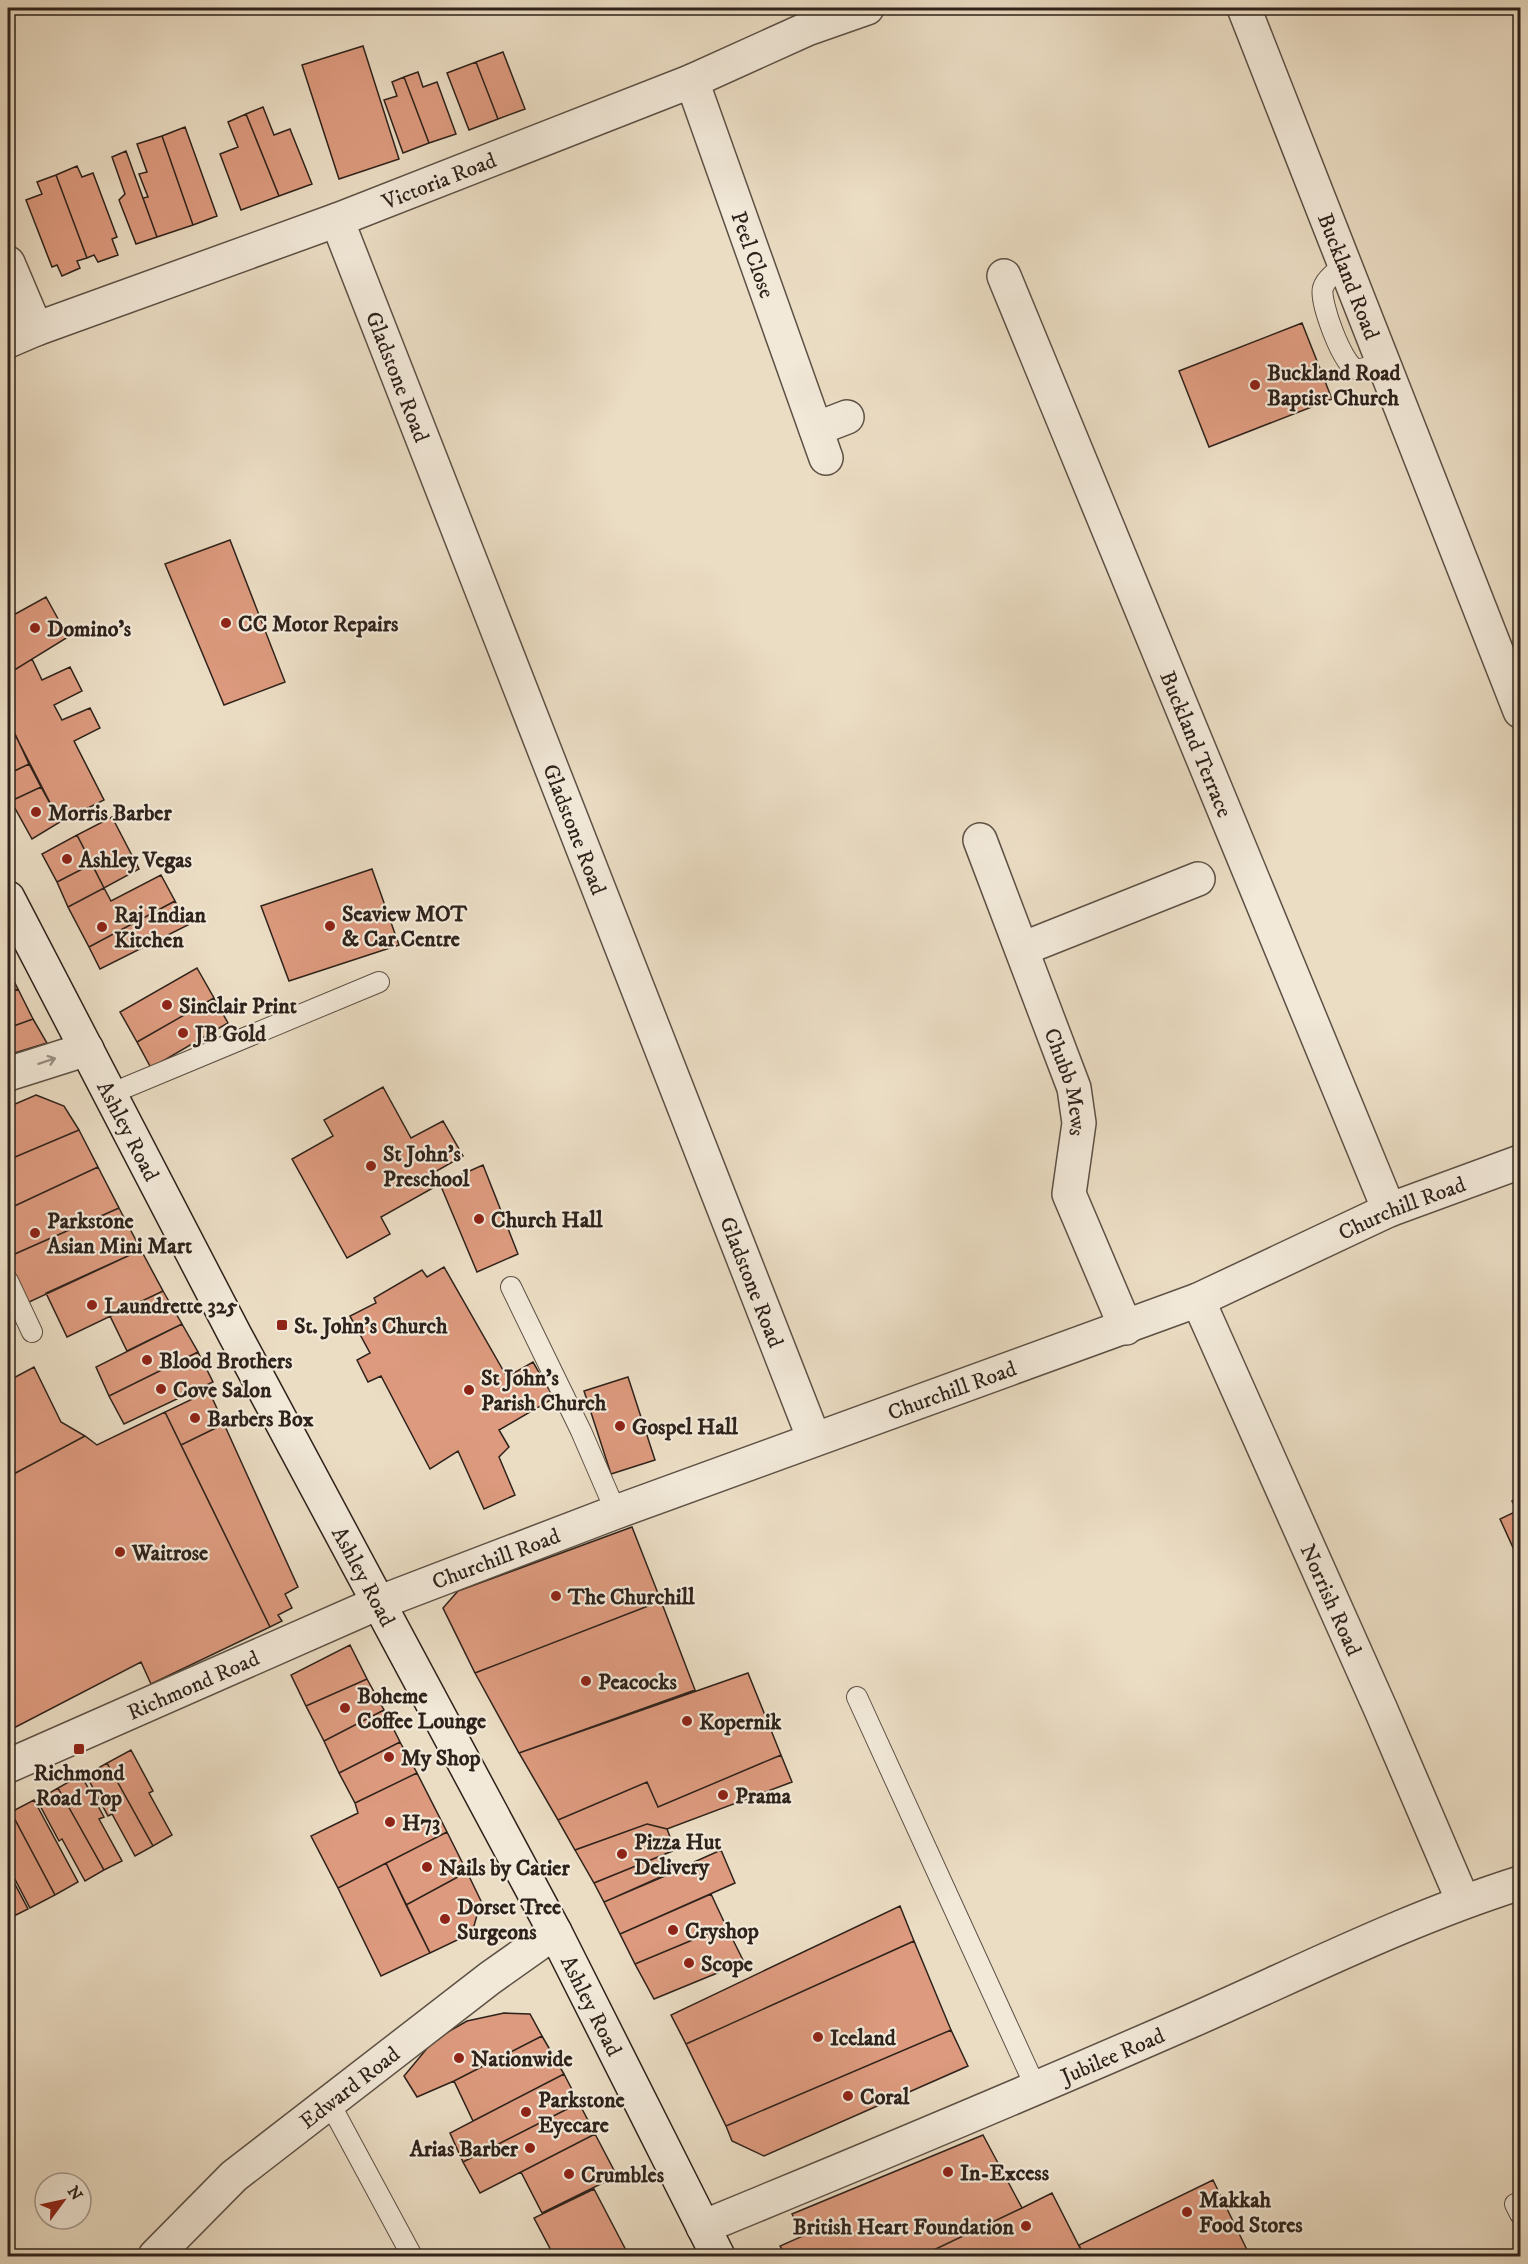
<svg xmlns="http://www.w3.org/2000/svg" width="1528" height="2264" font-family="'IM FELL DW Pica',serif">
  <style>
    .building { fill: #dd9a7e; stroke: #2e221b; stroke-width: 1.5 }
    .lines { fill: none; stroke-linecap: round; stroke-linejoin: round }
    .service-casing { stroke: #5d5145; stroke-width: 22 }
    .minor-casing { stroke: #5d5145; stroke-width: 36 }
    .tertiary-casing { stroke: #5d5145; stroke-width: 36 }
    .secondary-casing { stroke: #2e221b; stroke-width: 36 }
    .service { stroke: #f2e9d9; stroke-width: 20 }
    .minor { stroke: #f2e9d9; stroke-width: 33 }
    .tertiary { stroke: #f2e9d9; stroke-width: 33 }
    .secondary { stroke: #f2e9d9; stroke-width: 33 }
    .oneway { stroke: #9a8f84 }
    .poi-dot { fill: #8f2418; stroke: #f2e9d9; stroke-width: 2 }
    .labels { text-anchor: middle; stroke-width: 4.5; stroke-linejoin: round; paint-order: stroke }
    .street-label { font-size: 22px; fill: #2e221b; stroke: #f2e9d9 }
    .poi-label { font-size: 22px; font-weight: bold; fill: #2e221b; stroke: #f2e9d9; text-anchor: start }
  </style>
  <rect width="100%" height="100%" fill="#ebddc4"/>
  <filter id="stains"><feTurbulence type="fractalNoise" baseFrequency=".00333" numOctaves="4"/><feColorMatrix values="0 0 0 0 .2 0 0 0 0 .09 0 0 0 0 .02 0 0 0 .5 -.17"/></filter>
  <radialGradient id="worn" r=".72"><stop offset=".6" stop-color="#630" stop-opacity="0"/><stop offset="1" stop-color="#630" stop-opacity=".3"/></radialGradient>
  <path class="building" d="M363 46 399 159 339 179 302 65Z
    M503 52 525 109 498 119 476 62Z
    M476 62 498 119 469 130 447 73Z
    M418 72 423 87 437 82 456 134 429 143 404 77Z
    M404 77 429 143 403 153 384 100 397 96 392 82Z
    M263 107 274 135 290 129 312 184 279 196 246 114Z
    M246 114 279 196 241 210 220 154 238 147 228 122Z
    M185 127 217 216 193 225 162 136Z
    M162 136 193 225 157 237 143 198 148 197 139 174 147 172 137 144Z
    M126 151 157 237 136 244 119 200 125 194 112 157Z
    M77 166 82 177 93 173 117 237 112 239 118 255 98 262 94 255 87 258 56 175Z
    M56 175 87 258 77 261 80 268 62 276 57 265 52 267 26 200 42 194 37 182Z
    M1302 323 1332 399 1209 447 1179 371Z
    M230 540 285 682 224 705 165 564Z
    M46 597 68 637 8 674V618Z
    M32 659 42 680 70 667 82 691 54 705 62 720 90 708 100 728 74 741 104 800 60 822 8 721V674Z
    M8 721 16 736 8 741Z
    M16 736 29 764 8 774V741Z
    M29 764 41 787 11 801 8 793V774Z
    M41 787 60 822 32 839 11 801Z
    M112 817 139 869 104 888 77 835Z
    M77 835 92 864 57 882 42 854Z
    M92 864 104 888 68 907 57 882Z
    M372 869 399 945 289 981 261 906Z
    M161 875 175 901 89 947 68 907 104 888 111 901Z
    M175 901 188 925 100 969 89 947Z
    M197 968 214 998 137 1042 120 1012Z
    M8 969 18 989 8 993Z
    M18 989 33 1019 8 1028V993Z
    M214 998 228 1023 151 1068 137 1042Z
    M33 1019 47 1043 8 1055V1028Z
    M383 1087 411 1138 443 1121 463 1156 433 1173 440 1184 381 1217 390 1234 347 1258 292 1159 333 1136 324 1120Z
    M36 1095 64 1106 79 1130 8 1160V1107Z
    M79 1130 98 1167 8 1209V1160Z
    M483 1165 518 1254 477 1272 440 1184Z
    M98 1167 119 1208 8 1257V1209Z
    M119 1208 141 1250 27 1303 8 1257Z
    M141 1250 163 1291 67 1337 46 1293Z
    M444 1267 507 1377 533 1362 554 1398 499 1430 509 1447 499 1457 515 1495 484 1509 458 1451 430 1469 381 1376 368 1382 357 1360 370 1353 350 1316 376 1303 374 1298 422 1270 427 1277Z
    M163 1291 182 1324 127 1351 110 1316Z
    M182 1324 198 1352 109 1396 96 1367Z
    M198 1352 213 1382 124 1424 109 1396Z
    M34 1367 61 1422 85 1436 8 1477V1381Z
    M628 1377 655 1460 611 1474 584 1391Z
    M209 1391 224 1424 181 1445 165 1412Z
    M165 1412 270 1627 151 1684 141 1662 8 1731V1477L85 1436 97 1445Z
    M224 1424 298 1587 285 1594 292 1608 278 1615 282 1621 270 1627 181 1445Z
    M1520 1496V1563L1500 1519 1517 1511 1512 1501Z
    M632 1527 661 1601 475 1673 443 1608 458 1591Z
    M661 1601 695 1690 519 1753 475 1673Z
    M350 1645 367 1679 306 1706 291 1675Z
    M748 1673 781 1755 658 1807 647 1782 558 1820 519 1753Z
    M367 1679 384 1710 324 1741 306 1706Z
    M384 1710 400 1742 339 1773 324 1741Z
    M400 1742 417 1773 355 1803 339 1773Z
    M131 1750 153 1791 149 1793 172 1835 153 1846 107 1763Z
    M781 1755 792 1782 667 1829 647 1824 575 1850 558 1820 647 1782 658 1807Z
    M107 1763 153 1846 135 1856 112 1814 108 1816 86 1775Z
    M417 1773 447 1832 338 1888 311 1836 358 1813 355 1803Z
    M81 1775 104 1817 99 1819 122 1861 104 1870 58 1788Z
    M58 1788 104 1870 85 1881 62 1839 59 1841 37 1800Z
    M34 1800 78 1882 55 1895 11 1812Z
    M11 1812 55 1895 30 1908 8 1866V1814Z
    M647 1824 667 1829 675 1850 594 1883 575 1850Z
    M447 1832 467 1872 406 1905 386 1863Z
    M721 1850 735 1883 620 1934 604 1902Z
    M658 1857 667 1875 604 1902 594 1883Z
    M386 1863 430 1953 381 1976 338 1888Z
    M8 1871 28 1909 8 1919Z
    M467 1872 481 1901 472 1933 430 1953 406 1905Z
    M711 1894 726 1926 635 1964 620 1934Z
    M900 1906 914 1941 686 2044 671 2015Z
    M726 1926 744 1962 654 1999 635 1964Z
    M914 1941 951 2030 726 2126 686 2044Z
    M504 2013 530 2014 542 2036 454 2081 417 2097 404 2076 434 2040 467 2021Z
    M951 2030 968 2066 764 2156 732 2141 726 2126Z
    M542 2036 564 2074 473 2121 454 2081Z
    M564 2074 579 2103 463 2162 450 2133Z
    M579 2103 595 2134 480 2193 463 2162Z
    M595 2134 617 2176 542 2213 521 2172Z
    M983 2135 1022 2208 921 2256H786L780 2246 803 2236 792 2214Z
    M1213 2180 1250 2256H1084L1079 2245Z
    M594 2189 629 2256H554L534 2218Z
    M1052 2193 1084 2256H921L1022 2208Z"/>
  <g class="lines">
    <defs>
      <path id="service" d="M1346 265C1337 271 1326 278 1323 288 1319 301 1343 366 1356 369 1364 370 1376 364 1384 362
        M110 1094 379 982
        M8 1281 32 1332
        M511 1287 581 1431 616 1512
        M857 1697 1036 2088
        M329 2102 412 2256
        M1515 2204 1520 2214"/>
      <g id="minor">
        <path id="s1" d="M1244 8 1520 711"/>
        <path id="s2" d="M692 81 826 458"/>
        <path id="s3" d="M337 220 814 1439"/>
        <path d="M8 263 36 329"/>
        <path id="s4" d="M1004 276 1389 1210"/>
        <path id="s5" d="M8 341 36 329 337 220 692 81 807 29 867 8"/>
        <path d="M816 429 847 417"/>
        <path id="s6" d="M980 840 1074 1088 1079 1123 1069 1194 1126 1328"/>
        <path d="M1022 949 1198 879"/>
        <path d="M8 1074 87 1049"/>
        <path id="s7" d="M1198 1300 1381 1710 1463 1901"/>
        <path id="s8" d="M378 1603 616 1512 1198 1300 1389 1210 1520 1162"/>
        <path id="s9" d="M703 2227C866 2160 1029 2092 1191 2021 1300 1973 1406 1919 1520 1883"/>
        <path id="s10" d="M155 2256 234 2176 490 1978 555 1932"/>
      </g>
      <g id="tertiary">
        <path id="s11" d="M8 1766 378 1603"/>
      </g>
      <g id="secondary">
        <path id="s12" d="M8 898 235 1335 555 1932 718 2256"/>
      </g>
    </defs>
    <use href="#service" class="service-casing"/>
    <use href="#minor" class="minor-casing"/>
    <use href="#tertiary" class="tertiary-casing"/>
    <use href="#secondary" class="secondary-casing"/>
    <use href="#service" class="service"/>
    <use href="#minor" class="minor"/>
    <use href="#tertiary" class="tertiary"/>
    <use href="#secondary" class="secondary"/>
  </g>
  <defs><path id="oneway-shaft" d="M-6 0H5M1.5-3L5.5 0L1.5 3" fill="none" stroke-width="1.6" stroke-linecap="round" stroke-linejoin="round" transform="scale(1.5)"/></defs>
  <use class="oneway" href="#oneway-shaft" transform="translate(47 1061) rotate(-18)"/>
  <g class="poi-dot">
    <circle cx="1255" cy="385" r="6"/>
    <circle cx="226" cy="623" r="6"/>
    <circle cx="35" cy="628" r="6"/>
    <circle cx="36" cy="812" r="6"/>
    <circle cx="67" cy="859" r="6"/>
    <circle cx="330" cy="926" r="6"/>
    <circle cx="102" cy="927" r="6"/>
    <circle cx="167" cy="1005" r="6"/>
    <circle cx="183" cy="1033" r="6"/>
    <circle cx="371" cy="1166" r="6"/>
    <circle cx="479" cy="1219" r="6"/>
    <circle cx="35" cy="1233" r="6"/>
    <circle cx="92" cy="1305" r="6"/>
    <rect x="276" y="1319" width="12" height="12" rx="3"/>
    <circle cx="147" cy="1360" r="6"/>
    <circle cx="161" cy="1389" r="6"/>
    <circle cx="469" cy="1390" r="6"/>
    <circle cx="195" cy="1418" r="6"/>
    <circle cx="620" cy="1426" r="6"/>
    <circle cx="120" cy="1552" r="6"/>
    <circle cx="556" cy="1596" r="6"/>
    <circle cx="586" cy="1681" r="6"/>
    <circle cx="345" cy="1708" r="6"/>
    <circle cx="687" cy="1721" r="6"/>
    <rect x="73" y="1743" width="12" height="12" rx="3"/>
    <circle cx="389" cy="1757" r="6"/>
    <circle cx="723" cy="1795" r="6"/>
    <circle cx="390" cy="1822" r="6"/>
    <circle cx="622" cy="1854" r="6"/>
    <circle cx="427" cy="1867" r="6"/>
    <circle cx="445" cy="1919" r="6"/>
    <circle cx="673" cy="1930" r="6"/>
    <circle cx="689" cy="1963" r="6"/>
    <circle cx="818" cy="2037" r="6"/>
    <circle cx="459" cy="2058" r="6"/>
    <circle cx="848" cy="2096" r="6"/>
    <circle cx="526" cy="2112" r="6"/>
    <circle cx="530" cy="2148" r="6"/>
    <circle cx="948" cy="2172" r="6"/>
    <circle cx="569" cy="2174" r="6"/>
    <circle cx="1187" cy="2212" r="6"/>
    <circle cx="1026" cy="2226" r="6"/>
  </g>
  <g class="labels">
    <g class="street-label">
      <text dy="8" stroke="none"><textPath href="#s5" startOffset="460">Victoria Road</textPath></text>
      <text dy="8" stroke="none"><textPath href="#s2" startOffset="184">Peel Close</textPath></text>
      <text dy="8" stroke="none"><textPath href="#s1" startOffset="288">Buckland Road</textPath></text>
      <text dy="8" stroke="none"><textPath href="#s3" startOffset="168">Gladstone Road</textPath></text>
      <text dy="8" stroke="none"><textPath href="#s4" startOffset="506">Buckland Terrace</textPath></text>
      <text dy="8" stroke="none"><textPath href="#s3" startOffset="654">Gladstone Road</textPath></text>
      <text dy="8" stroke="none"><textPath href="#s6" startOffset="258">Chubb Mews</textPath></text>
      <text dy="8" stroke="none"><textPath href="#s12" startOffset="262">Ashley Road</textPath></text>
      <text dy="8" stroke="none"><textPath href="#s8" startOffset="1098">Churchill Road</textPath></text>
      <text dy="8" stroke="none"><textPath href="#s3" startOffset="1140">Gladstone Road</textPath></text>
      <text dy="8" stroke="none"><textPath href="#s8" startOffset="612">Churchill Road</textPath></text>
      <text dy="8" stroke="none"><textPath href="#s8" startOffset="126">Churchill Road</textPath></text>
      <text dy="8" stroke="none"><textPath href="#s12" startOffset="766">Ashley Road</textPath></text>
      <text dy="8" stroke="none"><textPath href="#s7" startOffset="328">Norrish Road</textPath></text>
      <text dy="8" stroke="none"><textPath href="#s11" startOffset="202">Richmond Road</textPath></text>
      <text dy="8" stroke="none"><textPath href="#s12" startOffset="1252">Ashley Road</textPath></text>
      <text dy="8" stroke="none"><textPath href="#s9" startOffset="444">Jubilee Road</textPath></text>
      <text dy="8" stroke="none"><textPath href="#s10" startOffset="258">Edward Road</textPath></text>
    </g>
    <g class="poi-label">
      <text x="1267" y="380">Buckland Road<tspan x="1267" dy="25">Baptist Church</tspan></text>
      <text x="238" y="631">CC Motor Repairs</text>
      <text x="47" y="636">Domino's</text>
      <text x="48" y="820">Morris Barber</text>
      <text x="79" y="867">Ashley Vegas</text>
      <text x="342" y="921">Seaview MOT<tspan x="342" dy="25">&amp; Car Centre</tspan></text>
      <text x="114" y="922">Raj Indian<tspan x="114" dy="25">Kitchen</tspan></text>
      <text x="179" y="1013">Sinclair Print</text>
      <text x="195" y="1041">JB Gold</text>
      <text x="383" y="1161">St John's<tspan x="383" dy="25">Preschool</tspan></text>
      <text x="491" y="1227">Church Hall</text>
      <text x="47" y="1228">Parkstone<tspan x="47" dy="25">Asian Mini Mart</tspan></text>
      <text x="104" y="1313">Laundrette 325</text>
      <text x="294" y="1333">St. John's Church</text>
      <text x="159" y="1368">Blood Brothers</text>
      <text x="481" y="1385">St John's<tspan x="481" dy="25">Parish Church</tspan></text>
      <text x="173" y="1397">Cove Salon</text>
      <text x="207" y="1426">Barbers Box</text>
      <text x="632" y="1434">Gospel Hall</text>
      <text x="132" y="1560">Waitrose</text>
      <text x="568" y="1604">The Churchill</text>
      <text x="598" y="1689">Peacocks</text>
      <text x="357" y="1703">Boheme<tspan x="357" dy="25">Coffee Lounge</tspan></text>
      <text x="699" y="1729">Kopernik</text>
      <text x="401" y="1765">My Shop</text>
      <text x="79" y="1780" text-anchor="middle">Richmond<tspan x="79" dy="25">Road Top</tspan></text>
      <text x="735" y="1803">Prama</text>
      <text x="402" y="1830">H73</text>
      <text x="634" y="1849">Pizza Hut<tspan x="634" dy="25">Delivery</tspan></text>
      <text x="439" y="1875">Nails by Catier</text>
      <text x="457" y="1914">Dorset Tree<tspan x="457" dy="25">Surgeons</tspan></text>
      <text x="685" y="1938">Cryshop</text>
      <text x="701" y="1971">Scope</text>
      <text x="830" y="2045">Iceland</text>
      <text x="471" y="2066">Nationwide</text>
      <text x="860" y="2104">Coral</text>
      <text x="538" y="2107">Parkstone<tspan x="538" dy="25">Eyecare</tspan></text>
      <text x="518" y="2156" text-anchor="end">Arias Barber</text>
      <text x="960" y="2180">In-Excess</text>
      <text x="581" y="2182">Crumbles</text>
      <text x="1199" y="2207">Makkah<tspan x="1199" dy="25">Food Stores</tspan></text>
      <text x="1014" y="2234" text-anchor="end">British Heart Foundation</text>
    </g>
  </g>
  <rect width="1528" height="2264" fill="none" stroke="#ebddc4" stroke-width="30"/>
  <rect x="9" y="9" width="1510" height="2246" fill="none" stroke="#2e221b" stroke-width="3"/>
  <rect x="15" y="15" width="1498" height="2234" fill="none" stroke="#2e221b" stroke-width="1.5"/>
  <g transform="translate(63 2201) rotate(57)"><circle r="28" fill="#f2e9d9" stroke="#a4998d" stroke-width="1.5"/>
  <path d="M0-4.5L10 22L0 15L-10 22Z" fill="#8f2418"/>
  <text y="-9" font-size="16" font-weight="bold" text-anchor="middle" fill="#2e221b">N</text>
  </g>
  <rect width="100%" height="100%" filter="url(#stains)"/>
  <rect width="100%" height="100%" fill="url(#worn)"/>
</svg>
